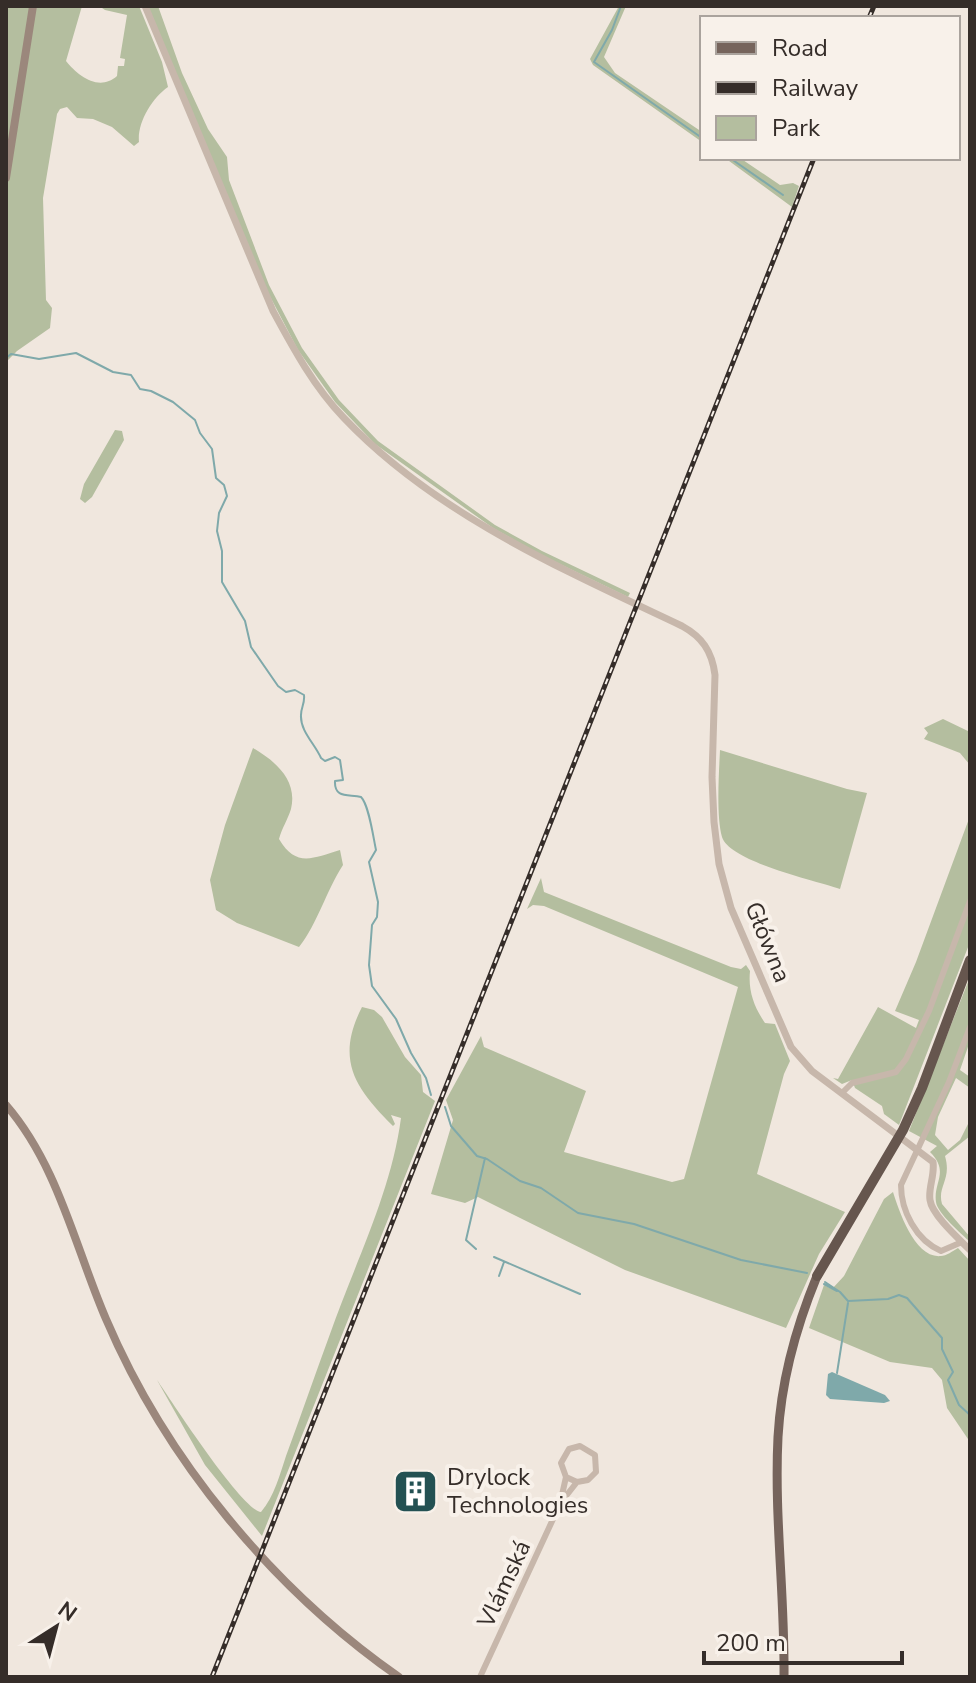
<svg xmlns="http://www.w3.org/2000/svg" width="976" height="1683" font-family="'Nunito Sans',sans-serif">
  <style>
    .green { fill: #b4be9f }
    .water { fill: #7fa9aa }
    .lines { fill: none; stroke-linecap: round; stroke-linejoin: round }
    .stream { stroke: #7fa9aa; stroke-width: 2 }
    .minor { stroke: #c7b7ab; stroke-width: 6 }
    .tertiary { stroke: #c7b7ab; stroke-width: 7 }
    .secondary { stroke: #9b877c; stroke-width: 8 }
    .primary { stroke: #76645c; stroke-width: 9 }
    .trunk { stroke: #66564e; stroke-width: 10 }
    .rail-casing { stroke: #352d29; stroke-width: 5 }
    .rail { stroke: #f8f1ea; stroke-width: 2; stroke-dasharray: 6; stroke-linecap: butt }
    .labels { text-anchor: middle; stroke-width: 8; stroke-linejoin: round; paint-order: stroke }
    .street-label { font-size: 24px; fill: #352d29; stroke: #f8f1ea }
    .poi-label { font-size: 24px; fill: #352d29; stroke: #f8f1ea; text-anchor: start }
  </style>
  <rect width="100%" height="100%" fill="#f0e7de"/>
  <path class="green" d="M6 6H82L66 61C78 76 99 92 117 76L118 66H124L125 59 120 58 127 15 105 10 99 6H139L162 62 168 87C152 98 137 123 139 142L134 146 112 127 93 119 77 118 67 107 60 109 57 114 43 198 46 300 52 308 50 328 17 351 6 362Z
    M148 6H158L182 73 208 129 227 157 229 180 269 285 302 348 339 400 378 441 495 525 542 551 630 593 628 597 539 554 493 528 375 444 335 402 298 350 264 285Z
    M619 6H626L604 57 615 73 702 132V142L593 65 590 59Z
    M725 158H740L780 185 793 183 799 186 792 207Z
    M115 430 122 431 124 440 92 497 85 503 80 499 84 484Z
    M943 719 970 732V765L960 753 924 739 928 733 924 728Z
    M253 748C275 761 298 780 291 809 288 819 282 828 279 839 296 868 313 858 340 850L343 865C326 891 318 923 299 947L237 923 216 910 210 880 225 825Z
    M720 750 847 789 867 793 840 889C815 880 730 862 722 837 716 815 719 773 720 750Z
    M970 816V942L899 1125 884 1114 882 1106 855 1088 852 1080 842 1084 833 1078 838 1079 878 1007 916 1028 919 1020 895 1011 916 962Z
    M541 878 544 892 731 967 741 969 746 965 750 971C748 991 754 1007 765 1023L775 1024 790 1061 784 1074 757 1174 845 1212 819 1254 786 1328 625 1270 478 1197 465 1203 431 1194 453 1120 446 1100 481 1036 484 1047 586 1091 564 1152 672 1182 684 1179 738 987 544 906 533 905 527 909Z
    M970 977V1041L960 1070 970 1077V1088L956 1078 938 1117 935 1135 948 1150 960 1140 970 1120V1136L945 1156C952 1180 937 1186 942 1204L970 1237V1242C962 1234 937 1213 936 1202 933 1182 950 1172 930 1152L937 1146 909 1131Z
    M362 1007 374 1010 382 1017 405 1057 421 1075 423 1092 435 1101 262 1536 205 1465 157 1380C172 1402 242 1510 261 1512 274 1497 280 1474 286 1456 301 1415 315 1375 330 1334 355 1263 391 1193 401 1118L391 1115 395 1124 393 1126C355 1088 335 1060 362 1007Z
    M893 1192C899 1211 915 1259 941 1256 946 1256 953 1251 958 1248L970 1261V1442L947 1408 942 1380 932 1368 890 1362 809 1328 824 1285 832 1289 844 1276 884 1199Z"/>
  <path class="water" d="M832 1372 885 1395 890 1401 884 1403 830 1399 826 1395 828 1374Z"/>
  <g class="lines">
    <path class="stream" d="M621 6 612 30 594 62 702 138
      M730 158 783 195
      M6 358 11 354 39 359 76 353 113 372 131 375 140 389 151 391 173 402 195 420 200 433 212 449 216 478 224 485 227 496 219 513 217 531 222 551V582L245 621 251 647 278 686 286 692 295 690 304 695C305 704 301 707 301 715 300 731 315 744 321 758L325 761 335 757 340 760 343 780 335 781C334 799 349 794 361 797 369 805 373 836 376 850L369 862 378 902 377 917 372 925 369 965 372 986 396 1019 411 1053 426 1078 431 1095
      M445 1107 451 1126 477 1156 487 1159 520 1181 541 1188 578 1213 634 1224 741 1260 807 1273
      M476 1249 466 1240 485 1158
      M494 1257 580 1294
      M499 1276 504 1262
      M825 1282 840 1292 848 1301 888 1299 899 1295 907 1298 942 1338V1349L953 1372 948 1380 959 1405 970 1415
      M824 1284 837 1291
      M837 1373 848 1303"/>
    <path class="minor" d="M842 1093 852 1083 896 1072 906 1059 929 1011 970 901
      M962 1242 941 1251C916 1240 901 1211 901 1185L949 1082 970 1027
      M562 1501 577 1482 588 1480 596 1472 595 1455 580 1446 569 1449 561 1463 566 1477 577 1482
      M480 1677 560 1504 566 1477"/>
    <path class="tertiary" d="M145 6 273 311C293 348 314 387 344 418 435 514 564 570 682 626 702 637 712 651 715 675L712 777 714 822 719 864 731 908 791 1047 812 1071 933 1162C935 1175 928 1188 930 1200 932 1215 959 1239 970 1250"/>
    <path class="secondary" d="M6 178 33 6
      M6 1105C58 1165 75 1247 106 1319 166 1460 273 1589 399 1677"/>
    <path class="primary" d="M784 1677C785 1597 774 1515 778 1437 781 1382 796 1327 817 1276"/>
    <path class="trunk" d="M817 1276 903 1130 922 1088 970 960"/>
    <defs>
      <path id="rail" d="M869 18 874 6
        M212 1677 814 158"/>
    </defs>
    <use href="#rail" class="rail-casing"/>
    <use href="#rail" class="rail"/>
  </g>
  <defs>
    <symbol id="building-square" viewBox="-11 -11 22 22"><rect x="-9" y="-9" width="18" height="18" rx="4" fill="#235153" stroke="#f8f1ea"/><path d="M-4-6H4V6H1V3H-1V6H-4ZM-2.5-4.3h1.7v1.8h-1.7ZM.8-4.3h1.7v1.8H.8ZM-2.5-1h1.7V.8h-1.7ZM.8-1h1.7V.8H.8Z" fill="#fff"/></symbol>
  </defs>
  <g fill-rule="evenodd">
    <use href="#building-square" x="390" y="1466" width="51" height="51"/>
  </g>
  <g class="labels">
    <g class="street-label">
      <text transform="translate(768 942) rotate(68)" y="8">Główna</text>
      <text transform="translate(504 1584) rotate(-65)" y="8">Vlámská</text>
    </g>
    <g class="poi-label">
      <text x="447" y="1485">Drylock<tspan x="447" dy="28">Technologies</tspan></text>
    </g>
  </g>
  <rect width="976" height="1683" fill="none" stroke="#352d29" stroke-width="16"/>
  <rect x="700" y="16" width="260" height="144" fill="#f8f1ea" stroke="#aaa39d" stroke-width="2"/>
  <rect x="716" y="42" width="40" height="12" fill="#76645c" stroke="#aaa39d" stroke-width="2"/>
  <text x="772" y="56" font-size="24" fill="#352d29">Road</text>
  <rect x="716" y="82" width="40" height="12" fill="#352d29" stroke="#aaa39d" stroke-width="2"/>
  <text x="772" y="96" font-size="24" fill="#352d29">Railway</text>
  <rect x="716" y="116" width="40" height="24" fill="#b4be9f" stroke="#aaa39d" stroke-width="2"/>
  <text x="772" y="136" font-size="24" fill="#352d29">Park</text>
  <g transform="translate(56 1627) rotate(36)" stroke="#f8f1ea" stroke-width="6" paint-order="stroke">
  <path d="M0-6L14 30L0 20L-14 30Z" fill="#352d29"/>
  <text y="-12" font-size="22" font-weight="bold" text-anchor="middle" fill="#352d29">N</text>
  </g>
  <path d="M704 1651v12h198v-12" fill="none" stroke="#352d29" stroke-width="4"/>
  <text x="716" y="1651" font-size="24" fill="#352d29" stroke="#f8f1ea" stroke-width="6" paint-order="stroke">200 m</text>
</svg>
